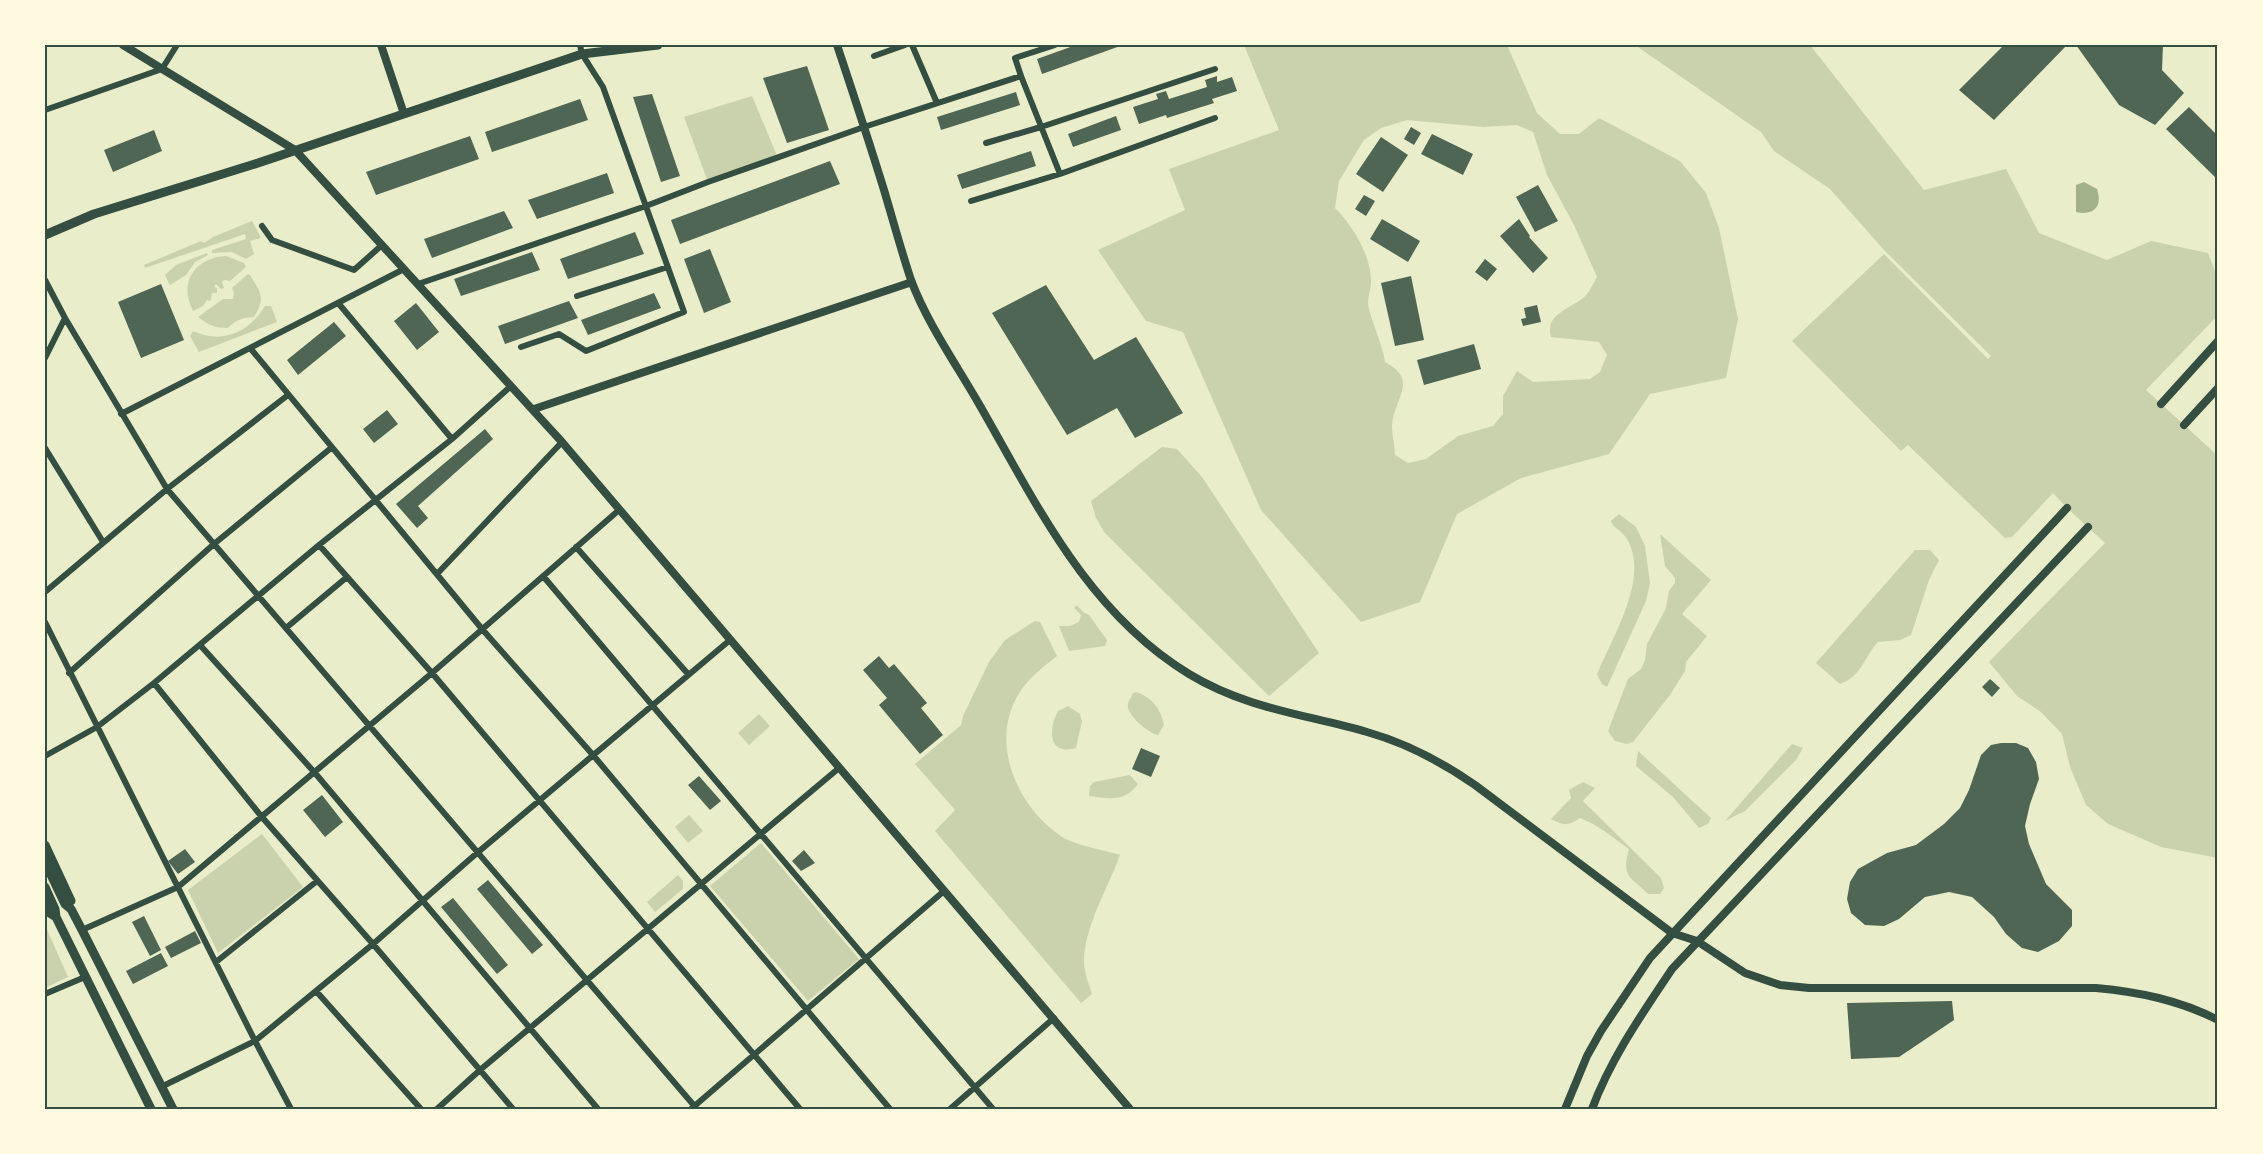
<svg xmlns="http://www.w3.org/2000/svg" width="2263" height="1154" font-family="'Crimson Pro',serif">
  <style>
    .green { fill: #cad2ad; fill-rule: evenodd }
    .water { fill: #a3b18a }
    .building { fill: #4f6655 }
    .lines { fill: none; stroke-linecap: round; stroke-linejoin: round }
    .minor { stroke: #344e41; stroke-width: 6 }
    .tertiary { stroke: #344e41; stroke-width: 8 }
    .secondary { stroke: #344e41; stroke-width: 8 }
    .primary { stroke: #344e41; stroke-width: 9 }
    .neatline { fill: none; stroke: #344e41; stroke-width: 2 }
  </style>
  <rect width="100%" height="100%" fill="#e9edc9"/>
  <path class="green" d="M1244 45H1507L1537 113 1560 134H1579L1599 118 1680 161 1706 193 1719 228 1738 319 1726 378 1650 394 1609 454 1521 478 1457 514 1420 602 1361 622 1261 510 1183 332 1146 321 1098 250 1185 210 1169 169 1279 130ZM1407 120 1483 127 1517 125 1533 132 1547 175 1574 225 1597 277C1594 282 1591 289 1587 294 1574 309 1544 312 1551 337L1599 342 1607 355 1600 372 1590 379 1533 382 1517 371 1503 396V414L1493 426 1458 436 1426 459 1408 463 1395 455C1395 446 1392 436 1392 427 1392 400 1421 381 1385 362 1382 343 1374 328 1369 309 1366 301 1371 290 1371 282 1371 255 1353 226 1335 208L1339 181 1364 140 1381 128Z
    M1635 45H1810L1924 190 2006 169 2039 233 2107 260 2151 241 2208 253 2218 279V315L2146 390 2218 456V858L2161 847 2108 824 2086 805 2070 767 2062 734 2041 712 2017 696 1989 662 2105 543 2067 508 2053 493 2012 537 2005 538 1908 445 1901 451 1792 341 1884 254 1988 359 1991 356 1884 250 1830 189 1774 151 1761 132Z
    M752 96 778 158 708 182 684 117Z
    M252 221 261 238 250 241 254 254 246 259 232 252 212 253V250L246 239 245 234 145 268 144 265 201 241 204 243 213 237Z
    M207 253 208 255 195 262 186 275 170 285 165 275 176 265Z
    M226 256 244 263 246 267 230 281 224 280 222 282 224 288 221 289 216 284 214 287 217 288V293H212L211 300 209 301 207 300 203 306 193 311C178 282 195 258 226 256Z
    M248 274 250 275C261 293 266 298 254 317 241 318 236 320 228 328 215 328 208 325 198 317L223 299H233L234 293 232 288Z
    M265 306H271L277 322 199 352 190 336 193 331C223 345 249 332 265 306Z
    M1162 447 1177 449 1202 477 1319 653 1269 696 1104 532 1096 518 1091 501Z
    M1619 514 1636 527 1645 546 1650 583 1646 601 1607 687 1602 684 1597 674C1611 641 1641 591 1633 555 1632 548 1628 539 1623 534 1618 528 1613 528 1611 521Z
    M1660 534 1711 580 1682 614 1707 636 1686 662 1685 671 1670 695 1633 742 1627 744 1615 741 1608 731 1628 679 1641 669 1645 660 1647 644 1666 608 1669 591 1675 583V578L1665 566Z
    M1915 550H1930L1939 560 1929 580 1911 635 1900 640 1878 642C1864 657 1862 676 1840 684L1816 663Z
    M1077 605 1083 612 1089 615 1107 640 1105 646 1069 651 1059 626H1070L1079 622 1081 615 1074 608Z
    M1035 621 1040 622 1057 656C1043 667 1027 679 1018 695 989 744 1018 808 1062 837 1075 845 1104 850 1120 855 1108 888 1084 927 1084 962 1084 973 1089 984 1092 994L1081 1003 935 831 955 810 915 764 961 725 963 716 989 662 1005 640Z
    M1137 692C1152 698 1161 709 1164 725L1158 735C1148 733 1131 718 1128 708 1127 702 1131 698 1133 693Z
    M1068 706 1080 714 1082 721 1076 748C1048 756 1048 729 1058 711Z
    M759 714 770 726 749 745 738 733Z
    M1792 744 1803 748 1796 760 1745 811 1725 821Z
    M1638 751 1711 818 1708 824 1699 828 1673 797 1636 766Z
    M1130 775 1138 784C1125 802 1109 799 1089 796L1090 786 1094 782Z
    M1583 782 1595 788 1583 801 1661 878 1664 888 1660 894H1648C1630 876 1621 877 1629 849 1613 838 1599 825 1580 818 1568 826 1564 826 1551 819L1571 798 1569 790Z
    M689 815 703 831 688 843 675 827Z
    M262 834 303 887 218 953 188 890Z
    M761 843 859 959 808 1001 710 886Z
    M678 875 683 881V889L655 912 647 902Z
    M45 925 68 977 45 988Z"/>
  <path class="water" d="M2084 182 2097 189C2103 207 2093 216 2076 212V185Z"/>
  <path class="building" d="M1076 45H1123L1042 74 1037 59Z
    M2004 45H2067L1994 120 1959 90Z
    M2076 45H2163L2162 70 2184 93 2155 125 2119 105Z
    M807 66 829 130 787 143 763 78Z
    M1217 76V82L1232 77 1237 91 1212 99 1214 103 1167 118 1166 115 1139 124 1133 107 1158 99 1156 94 1166 91 1169 99 1207 87 1205 80Z
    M1016 92 1020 105 941 130 937 117Z
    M652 94 680 176 661 182 633 97Z
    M580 99 588 120 492 152 485 132Z
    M2189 107 2218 136V180L2166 129Z
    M1116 116 1121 130 1073 147 1068 134Z
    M1411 127 1421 133 1414 145 1404 139Z
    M154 130 162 151 113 172 104 150Z
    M1432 134 1473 154 1463 175 1421 154Z
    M470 136 479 159 376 195 366 172Z
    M1381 137 1408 155 1383 192 1356 174Z
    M1031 151 1036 166 962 189 957 175Z
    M830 161 840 184 680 244 671 220Z
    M607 173 614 193 537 219 528 200Z
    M1538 185 1558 221 1535 232 1516 197Z
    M1364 195 1375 201 1366 216 1355 209Z
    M504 211 513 228 432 258 424 239Z
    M1382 219 1420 241 1408 262 1370 239Z
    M1519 219 1530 236 1529 237 1548 258 1533 273 1500 236Z
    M635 232 644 254 568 279 560 259Z
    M710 249 731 302 704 313 684 259Z
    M532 252 540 270 461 296 454 279Z
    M1485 259 1497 269 1487 281 1475 272Z
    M1411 276 1424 340 1395 346 1381 283Z
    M161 284 184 340 141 358 118 302Z
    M1046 285 1094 360 1136 337 1183 413 1135 438 1117 408 1067 435 992 313Z
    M654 293 661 308 588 335 581 320Z
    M569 301 578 318 505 344 498 326Z
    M416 303 439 332 417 350 394 321Z
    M1537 305 1541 322 1523 326 1521 319 1526 318 1524 308Z
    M334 322 346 336 298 375 287 360Z
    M1474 344 1481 369 1424 385 1417 360Z
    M387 410 398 424 374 443 363 429Z
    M485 429 493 439 418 506 428 518 417 528 396 504Z
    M879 656 889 668 894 664 927 703 921 708 943 735 920 754 879 705 887 698 863 670Z
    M1990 679 2000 688 1992 697 1982 687Z
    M2001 743H2016L2028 748 2036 762 2039 779 2030 804 2025 826 2029 844 2046 884 2072 910V926L2059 941 2038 952 2022 948 2006 934 1994 917 1972 897 1949 892 1925 897 1899 919 1884 926 1865 925 1851 913 1847 899 1850 882 1858 869 1887 853 1916 845 1944 824 1960 808 1969 790 1981 755 1991 745Z
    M1141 748 1160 756 1151 777 1132 769Z
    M699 776 721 801 710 810 688 785Z
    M322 795 343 822 325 837 303 810Z
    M185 849 195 862 178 874 168 861Z
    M804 850 815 863 801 871 792 861Z
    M488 880 543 945 532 954 477 889Z
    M453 898 508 965 497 974 441 907Z
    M144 916 161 950 150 956 132 922Z
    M195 931 201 943 171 958 165 947Z
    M161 953 168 966 133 984 126 971Z
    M1952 1001 1954 1020 1899 1057 1851 1059 1847 1003Z"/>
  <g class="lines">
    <path class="minor" d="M912 45 937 103
      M874 56 905 45
      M1021 76 1060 174
      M45 110 162 69 177 45
      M986 143 1041 127 1215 69
      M971 201 1060 174 1215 118
      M262 226 272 240 354 270 382 245
      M45 280 65 318 167 489 697 1109
      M418 284 646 206 708 182 864 127 1021 76 1015 58 1055 45
      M577 296 668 267
      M339 304 452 439
      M521 347 559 334 586 351 684 312 603 87 582 54 580 45
      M251 349 482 629 593 755 890 1109
      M45 358 65 318
      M121 414 404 269
      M45 448 103 542
      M319 545 432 673 800 1109
      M576 547 688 674
      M437 574 562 442
      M543 576 993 1109
      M45 592 167 489 288 395
      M45 622 255 1041 291 1109
      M286 628 347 577
      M200 645 315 773 598 1109
      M69 673 214 544 331 448
      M154 683 261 816 373 944 513 1109
      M45 756 97 727 154 683 319 545 452 439 511 386
      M82 930 178 887 432 673 619 510
      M216 962 317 881
      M316 991 421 1109
      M45 994 85 977
      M161 1087 255 1041 373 944 477 853 730 640
      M437 1109 480 1070 839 768
      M691 1109 944 891
      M950 1109 1054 1018"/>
    <path class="tertiary" d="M123 45 295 150 562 442 1130 1109
      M381 45 404 114
      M837 45C853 93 869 141 884 190 893 220 901 250 911 280 927 323 956 364 979 404 1036 503 1087 612 1189 674 1247 709 1304 714 1367 732 1406 743 1442 762 1475 785L1672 933 1697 941 1745 973 1780 985 1809 988H2096C2139 992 2179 1000 2218 1020
      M534 409 912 282"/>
    <path class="secondary" d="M2161 404 2218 341
      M2184 425 2218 388
      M1565 1109 1587 1056 1601 1031 1650 958 2067 508
      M1592 1109C1611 1058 1642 1014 1672 969L2088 527"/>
    <path class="primary" d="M45 235 94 214 258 163 582 54 658 45
      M45 845 71 901
      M45 862 65 904 71 909 82 930 173 1109
      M45 887 55 909 56 917 151 1109
      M45 905 48 912 56 917"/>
  </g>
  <rect width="2263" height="1154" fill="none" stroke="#fefae0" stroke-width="93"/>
  <rect x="46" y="46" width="2170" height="1062" class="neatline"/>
</svg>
